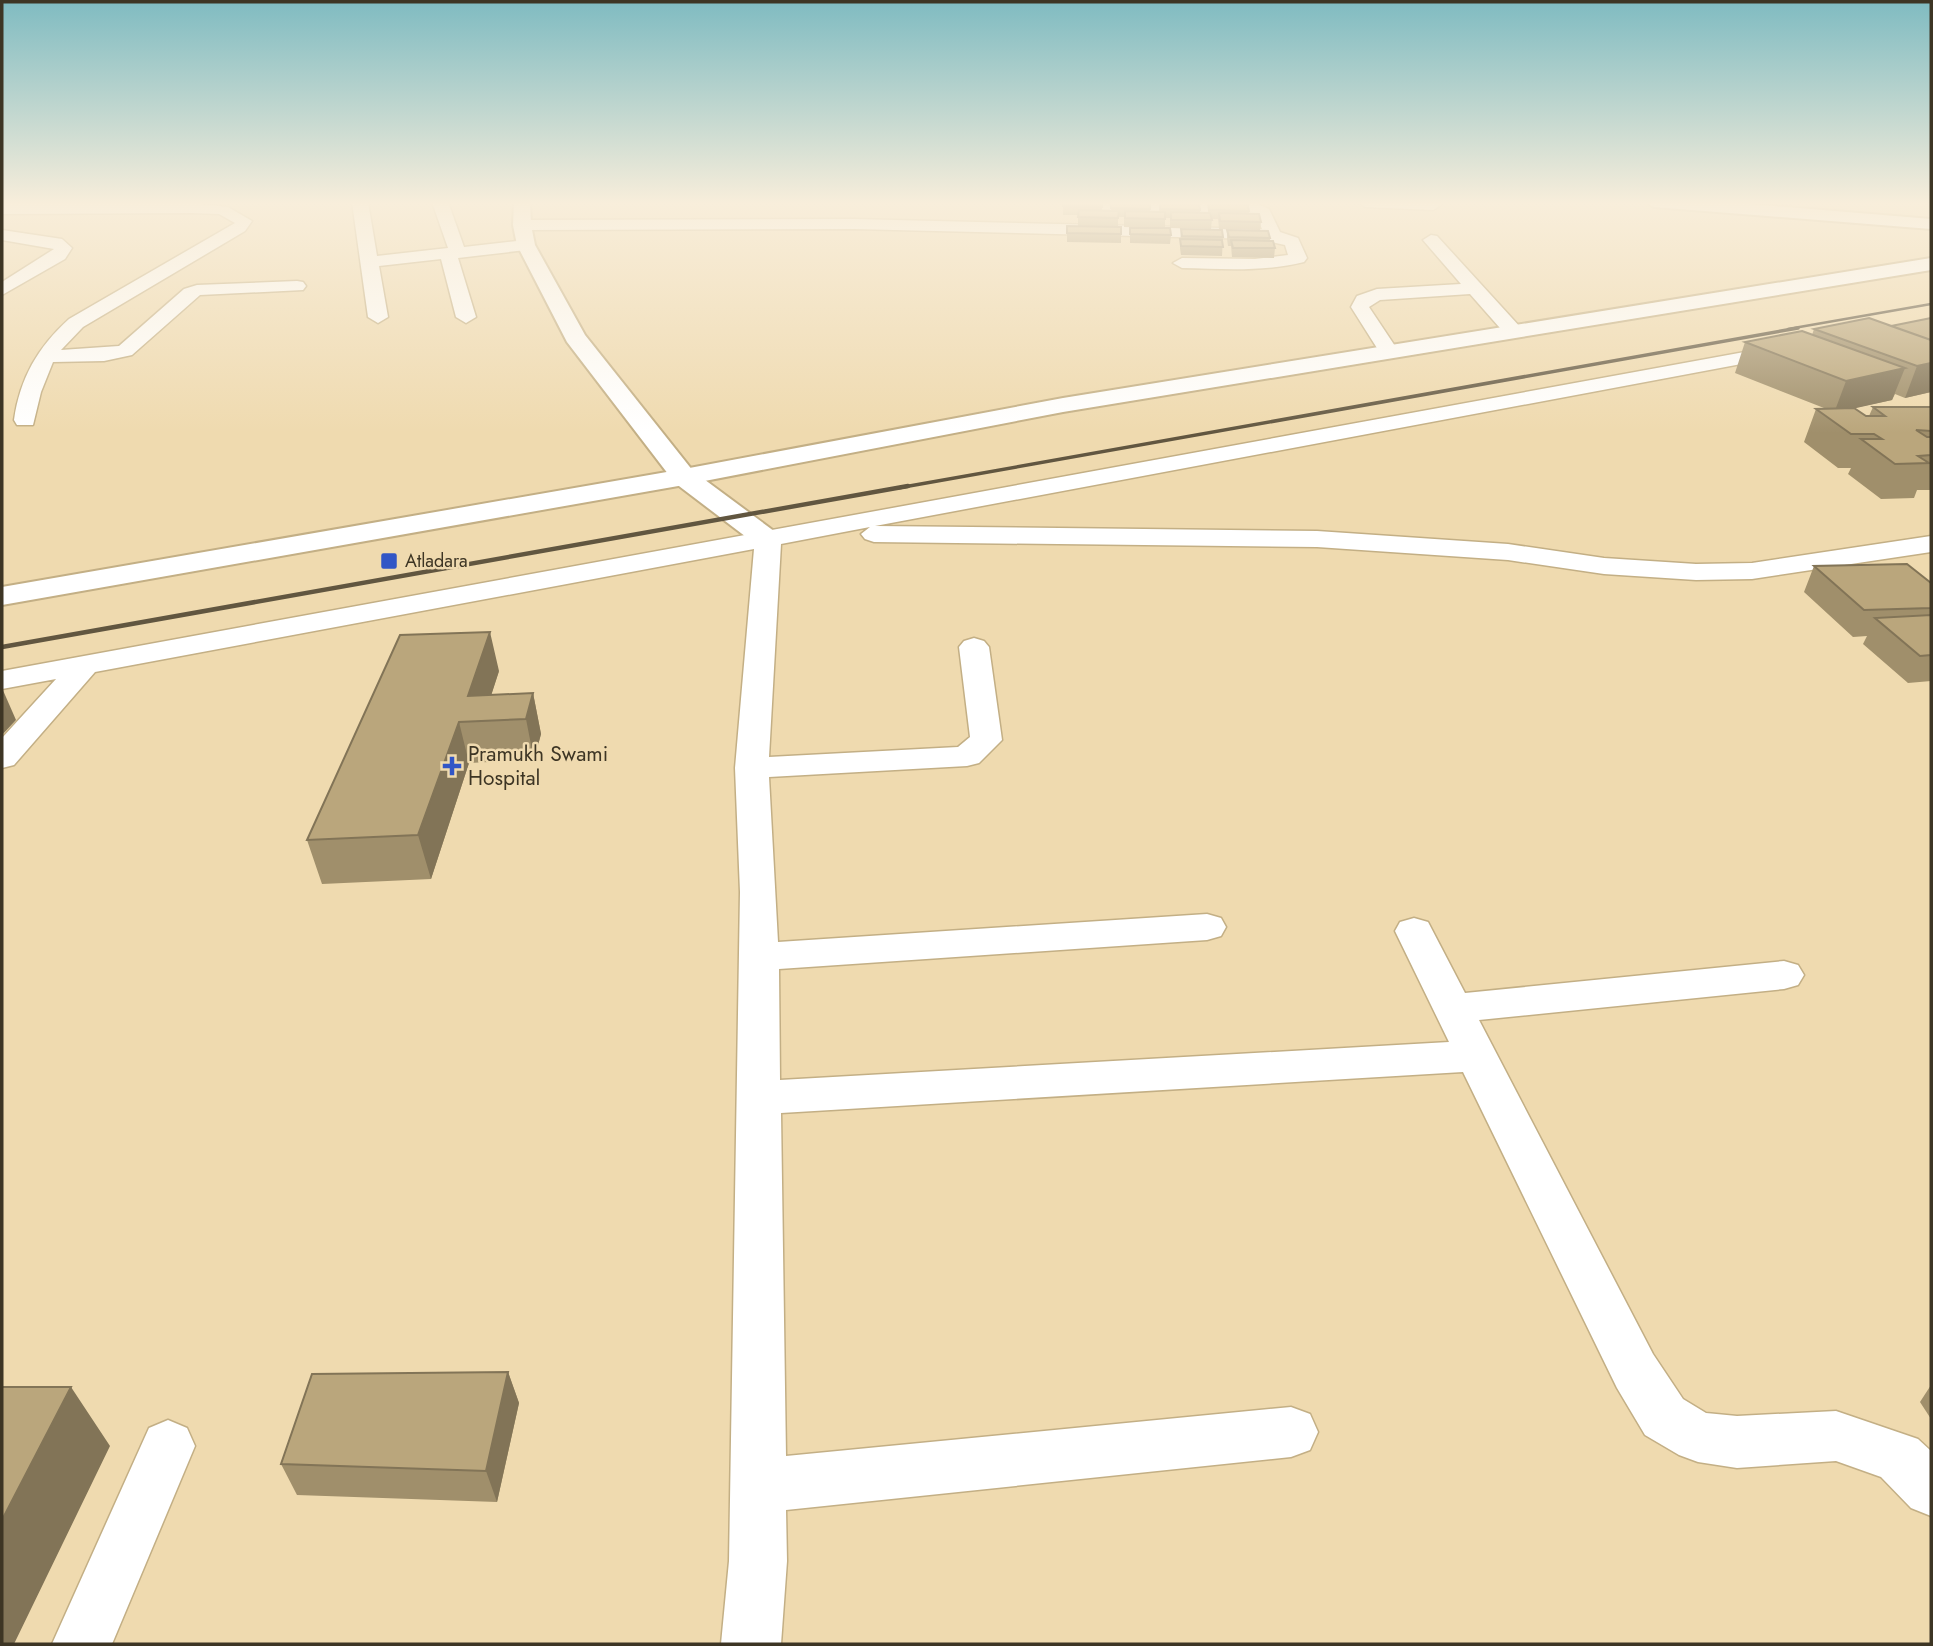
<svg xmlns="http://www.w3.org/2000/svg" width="1933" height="1646" font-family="Jost,sans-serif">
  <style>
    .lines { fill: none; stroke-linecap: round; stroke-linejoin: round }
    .minor-casing { stroke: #c3af85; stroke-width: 3 }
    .tertiary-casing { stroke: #c3af85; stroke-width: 4 }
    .primary-casing { stroke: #c3af85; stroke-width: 4 }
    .minor { fill: #fff; fill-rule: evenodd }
    .tertiary { fill: #fff; fill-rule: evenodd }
    .primary { fill: #fff; fill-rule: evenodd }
    .rail-far2 { stroke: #615640; stroke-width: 2.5 }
    .rail-far1 { stroke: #615640; stroke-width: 3.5 }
    .rail { stroke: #615640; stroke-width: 4.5 }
    .wall { fill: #a08f6b }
    .shaded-wall { fill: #827457 }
    .building { fill: #baa67c; stroke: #827457; stroke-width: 2 }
    .poi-dot { fill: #3256c6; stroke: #efdaaf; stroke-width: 2.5 }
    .labels { text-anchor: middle; stroke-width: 5; stroke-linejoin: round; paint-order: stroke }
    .far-poi-label { font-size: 18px; fill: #3d3524; stroke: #efdaaf; text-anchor: start }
    .poi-label { font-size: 21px; fill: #3d3524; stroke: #efdaaf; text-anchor: start }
  </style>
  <rect width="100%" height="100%" fill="#efdaaf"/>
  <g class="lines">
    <defs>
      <path id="minor" d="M352 202H368L377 256 448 248 432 202H448L464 247 526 240 534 245 526 250 458 258 476 317 466 323 456 317 441 259 379 266 388 317 378 323 368 317Z
        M1078 202 1255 203 1269 209 1280 232 1298 238 1307 258 1304 262C1263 272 1224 269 1182 268L1173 263 1182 258 1255 259 1288 255 1285 245 1258 239 854 229 522 230 514 225 522 220 854 219 1262 229 1256 215 1252 213 1084 210 1079 208Z
        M1358 202H1439L1441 205 1433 210 1365 207Z
        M192 203 228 207 252 221 245 231 83 327 61 350 119 346 184 289 197 285 297 281 303 282 306 286 303 290 200 295 132 355 104 361 53 362 41 392 33 425H17L14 420C20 378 38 347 69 319L235 223 219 214 192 213 2 214V204Z
        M2 230 62 239 72 248 65 259 2 295V282L54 249 2 240Z
        M1431 235 1437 236 1521 328 1524 332 1521 336H1507L1470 294 1380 300 1369 307 1399 352 1396 356H1382L1351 307 1357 296 1377 289 1461 284 1423 240Z
        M1788 344 1795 346 1798 350 1795 354 875 526 1317 531 1508 544 1604 558 1696 564 1752 563 1931 536V552L1752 579 1696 580 1604 574 1508 560 1317 547 874 542 865 539 861 534 870 527 781 544 769 757 958 747 970 737 959 647 964 641 974 638 984 641 989 647 1002 740 979 763 967 766 769 777 778 942 1207 914 1221 918 1226 927 1221 936 1207 940 779 969 780 1080 1449 1042 1395 931 1400 922 1414 918 1428 922 1465 993 1784 961 1798 965 1804 975 1798 985 1784 989 1479 1020 1653 1354 1683 1399 1706 1413 1737 1416 1836 1411 1918 1439 1931 1451V1516L1911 1508 1881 1477 1836 1461 1737 1468 1698 1462 1679 1455 1645 1435 1617 1388 1463 1072 781 1113 786 1456 1291 1407 1310 1414 1318 1432 1310 1450 1291 1457 786 1510 787 1561 781 1644H721L729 1561 740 892 735 768 754 549 95 672 14 765 2 768V738L56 679 2 689V671Z
        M168 1420 187 1428 195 1446 112 1644H52L149 1428Z"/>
      <path id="tertiary" d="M514 202H530L531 225 535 245 585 335 693 471 778 534 782 540 778 546 768 549 758 546 675 483 567 342 517 245 513 225Z
        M1646 202H1725L1931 219V229L1654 207Z"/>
      <path id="primary" d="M1931 258V270L1063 412 684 485 2 605V587L684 469 1063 398Z"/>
    </defs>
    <use href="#minor" class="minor-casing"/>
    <use href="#tertiary" class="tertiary-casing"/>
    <use href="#primary" class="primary-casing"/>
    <use href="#minor" class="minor"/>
    <use href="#tertiary" class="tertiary"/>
    <use href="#primary" class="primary"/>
    <path class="rail-far2" d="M1788 329 1931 304"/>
    <path class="rail-far1" d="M898 488 1798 328"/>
    <path class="rail" d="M2 647 908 486"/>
  </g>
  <path class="wall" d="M1063 202H1102V210H1111V202H1150V211L1159 212 1160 202 1200 210V212L1208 213V203L1249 211V213L1261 222 1260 230 1219 229 1218 219H1212L1211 229 1170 228V218H1165V228L1171 235 1170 244 1130 243V228H1161L1124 227V217H1118V227L1121 234V243L1067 242V226H1078V215H1063Z
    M1181 229 1223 237 1222 256 1181 255 1180 248Z
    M1227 230 1270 238V241L1275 248 1274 258 1232 257 1231 246H1228L1227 239Z
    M1931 318V392L1905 398 1895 394 1892 400 1854 408 1866 416H1869L1873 407H1931V490H1917L1914 498 1881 499 1848 474 1851 468H1838L1804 442 1816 409 1824 408 1735 373 1745 342 1812 335 1814 329 1891 326Z
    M1814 566 1931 608V681L1908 683 1863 644 1867 636 1853 637 1804 592Z
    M499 671 491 695 533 693 541 734 534 760 469 763 431 879 322 884 307 840Z
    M508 1372 519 1403 497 1502 297 1495 281 1464Z
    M1931 1385V1419L1920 1402Z"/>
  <path class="shaded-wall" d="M1931 363V392L1905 398 1917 366Z
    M1905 368 1892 400 1834 413 1846 381Z
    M490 632 499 671 483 721 468 696Z
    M2 688 16 720 2 735Z
    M533 693 541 734 534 760 526 719Z
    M459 722 469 763 431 879 418 835Z
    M508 1372 519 1403 497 1502 486 1471Z
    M71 1387 110 1446 14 1644H2V1520Z"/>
  <path class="building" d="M1063 202H1102V207L1063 206Z
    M1111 202H1150V209L1111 208Z
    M1160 202H1199L1200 210 1160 209Z
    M1208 203H1247L1249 211 1209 210Z
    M1079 210 1119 211 1118 218 1078 217Z
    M1125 211 1165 212V219L1125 218Z
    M1171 212 1210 213 1212 220H1171Z
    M1219 213 1259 214 1261 222 1220 221Z
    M1067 226 1121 227V234L1067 233Z
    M1130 228H1170L1171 235 1130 234Z
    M1181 229 1222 230 1223 237 1182 236Z
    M1227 230 1268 231 1270 238 1229 237Z
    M1180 239 1222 240 1223 247 1181 246Z
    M1231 240 1273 241 1275 248H1233Z
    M1869 318 1931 340V363L1917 366 1814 329Z
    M1931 318V340L1891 326Z
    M1802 331 1905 368 1846 381 1745 342Z
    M1873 407H1931V431L1916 430 1927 437H1931V455L1918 456 1929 463 1895 464 1861 439H1882L1874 434H1851L1816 409 1854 408 1866 416H1885Z
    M1907 564 1931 583V608L1864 610 1814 566Z
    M1931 615V655L1920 656 1875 618Z
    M490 632 468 696 533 693 526 719 459 722 418 835 307 840 400 635Z
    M508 1372 486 1471 281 1464 312 1374Z
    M2 1387H71L2 1520Z"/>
  <linearGradient id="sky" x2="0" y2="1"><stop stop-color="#7fbbc1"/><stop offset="0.47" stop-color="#f8eedb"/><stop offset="1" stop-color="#f8eedb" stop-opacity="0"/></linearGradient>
  <rect width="1933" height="433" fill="url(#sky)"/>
  <g class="poi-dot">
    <rect x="380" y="552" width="18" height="18" rx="3.5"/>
    <path d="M448.5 755.5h7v7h7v7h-7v7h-7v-7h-7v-7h7z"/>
  </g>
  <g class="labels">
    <g class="far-poi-label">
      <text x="405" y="567">Atladara</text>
    </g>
    <g class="poi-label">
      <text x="468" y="761">Pramukh Swami<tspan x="468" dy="24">Hospital</tspan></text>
    </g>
  </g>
  <rect width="1933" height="1646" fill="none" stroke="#3d3524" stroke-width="7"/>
</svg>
